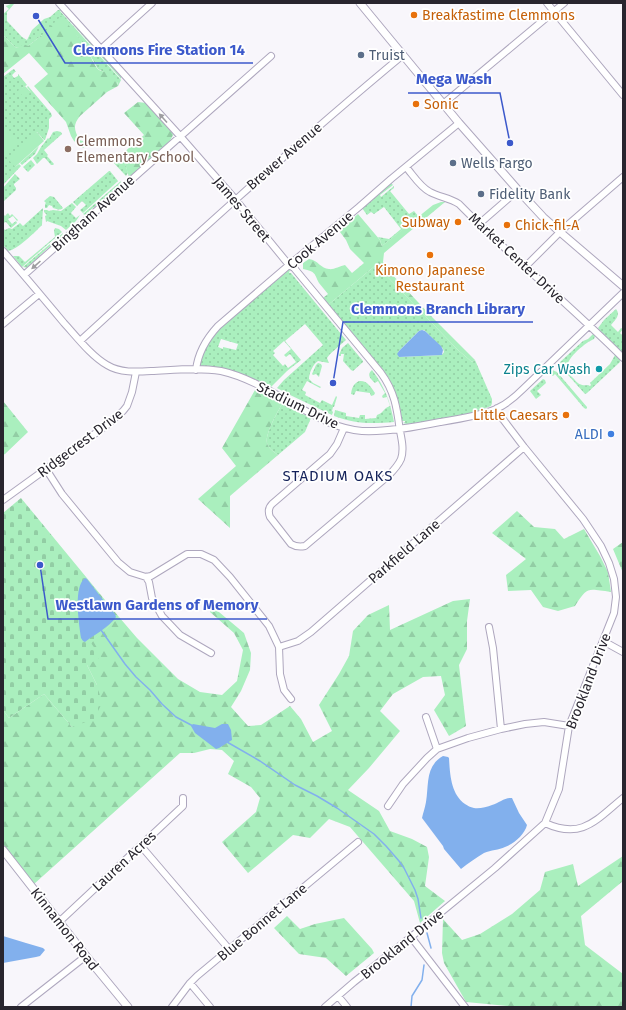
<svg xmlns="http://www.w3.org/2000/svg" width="626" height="1010" font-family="'Fira Sans',sans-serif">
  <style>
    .grass { fill: url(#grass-dots); fill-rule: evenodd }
    .forest { fill: url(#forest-firs) }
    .cemetery { fill: url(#cemetery-stones) }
    .park { fill: url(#park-tufts) }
    .pitch { fill: #aaefbe }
    .water { fill: #82b0ed }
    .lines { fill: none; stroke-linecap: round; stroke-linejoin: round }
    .stream { stroke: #82b0ed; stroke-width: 1.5 }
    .minor-casing { stroke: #aea7be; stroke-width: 8 }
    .major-casing { stroke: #aea7be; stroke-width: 9 }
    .minor { stroke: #fff; stroke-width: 6 }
    .major { stroke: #fff; stroke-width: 7 }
    .oneway { fill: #9e9da1 }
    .food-dot { fill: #e8710a; stroke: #fff; stroke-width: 1.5 }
    .service-dot { fill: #5c6f8a; stroke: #fff; stroke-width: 1.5 }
    .education-dot { fill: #8d6e63; stroke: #fff; stroke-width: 1.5 }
    .culture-dot { fill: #0f9aa8; stroke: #fff; stroke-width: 1.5 }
    .shop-dot { fill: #3f7fe0; stroke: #fff; stroke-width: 1.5 }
    .labels { text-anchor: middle; stroke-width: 3.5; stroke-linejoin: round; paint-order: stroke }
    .food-label { font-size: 14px; fill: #c56008; stroke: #fff; text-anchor: start }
    .service-label { font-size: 14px; fill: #4e5e75; stroke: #fff; text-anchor: start }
    .education-label { font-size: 14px; fill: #785e54; stroke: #fff; text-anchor: start }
    .street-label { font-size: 14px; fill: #28252e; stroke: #fff }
    .culture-label { font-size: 14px; fill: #0d838f; stroke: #fff; text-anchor: end }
    .shop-label { font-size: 14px; fill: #366cbe; stroke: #fff; text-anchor: end }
    .neighbourhood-label { font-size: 15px; letter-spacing: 1px; fill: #15235a; stroke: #fff }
    .leader { fill: none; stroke: #3c59cb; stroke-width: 1.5 }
    .callout-dot { fill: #3c59cb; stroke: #fff; stroke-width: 1.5 }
    .callout-label { font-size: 15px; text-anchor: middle; font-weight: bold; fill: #3c59cb; stroke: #fff; stroke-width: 3.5; stroke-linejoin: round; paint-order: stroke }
  </style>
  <defs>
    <pattern id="grass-dots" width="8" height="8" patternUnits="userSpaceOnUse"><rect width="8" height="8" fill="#aaefbe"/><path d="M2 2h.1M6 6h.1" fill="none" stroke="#92cda4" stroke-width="1.8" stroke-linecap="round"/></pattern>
    <pattern id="forest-firs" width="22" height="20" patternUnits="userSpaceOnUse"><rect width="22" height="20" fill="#aaefbe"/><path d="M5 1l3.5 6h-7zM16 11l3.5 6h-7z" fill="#92cda4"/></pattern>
    <pattern id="cemetery-stones" width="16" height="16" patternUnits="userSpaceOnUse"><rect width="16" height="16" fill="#aaefbe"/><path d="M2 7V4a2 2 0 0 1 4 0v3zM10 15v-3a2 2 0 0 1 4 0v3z" fill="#92cda4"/></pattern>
    <pattern id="park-tufts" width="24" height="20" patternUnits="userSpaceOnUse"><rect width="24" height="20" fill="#aaefbe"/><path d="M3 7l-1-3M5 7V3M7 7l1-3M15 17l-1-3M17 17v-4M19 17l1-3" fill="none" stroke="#92cda4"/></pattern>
  </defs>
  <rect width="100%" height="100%" fill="#f8f6fb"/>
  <path class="grass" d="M13 3 14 4 7 12V21L22 37 27 40 32 30 44 19 50 17 58 10H62L121 75V79L61 11H60L121 80 118 86V83L104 72 98 69 90 55 88 49 76 35H42L28 46 18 48 15 47 3 35V14L9 9 6 6Z
    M14 69 16 72H15L12 75 14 78 18 76V74L27 85 22 88 31 92 27 87 28 86 51 113 52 116 49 119V128L45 140H44L37 132 15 167 19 164 21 166 3 185V77L12 70Z
    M57 131 61 132 62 134 44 150 48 155 47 156 54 164 53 165H51L45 158H43L37 164 33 158 37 154 41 147 48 138 49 139 53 132Z
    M39 146 35 154 22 165 20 163Z
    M122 154 128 173 126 176 111 160 113 159 116 161Z
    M31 160 35 165 28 172 23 167Z
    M109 171H110L118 181 83 213 80 210 86 205 82 201 77 206 73 202Z
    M15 174 20 179 14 184V185L16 188V190L3 202 4 205H3V188Z
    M121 181 120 185H119L117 187 85 215 83 214Z
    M391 183 393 185 380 195 381 197 394 186V188L390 191 409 214 414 211 419 217 382 246 380 240 378 237 389 239 401 229 384 207 374 214 371 212 367 215 362 208Z
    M50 196 54 197 63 208C60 211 57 209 53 208L52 206 49 205 47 208H45V204L46 203 44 201Z
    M72 203 76 207 71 213 76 218 80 215 76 221 66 230 61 226 47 221 46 222 45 216 47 215 44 212V210H47L49 211 53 210 61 211Z
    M43 208 42 225C35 232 17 250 8 251L3 245V228L5 230 9 228 12 229 20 223 23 226Z
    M8 213 10 216 12 214 18 220 17 221 13 216 8 219 12 224 16 221 17 223 11 228 6 222 3 223V214L5 216Z
    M55 228 59 229 62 232 22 267 13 256H19L25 262 55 237 54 231Z
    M63 233 62 236 40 255V258L28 268 23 267Z
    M376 265 458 350 472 362 475 360 492 399V403L491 406C464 418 435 420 407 424L403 423 405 422V421H402C400 405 396 391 388 377L328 305ZM424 330 443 349 444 352 442 355 399 357 398 353 399 351 419 331Z
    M287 270H290L289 273H291L346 340 330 354 327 358 329 363 318 361C313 364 309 373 309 379L313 383 321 387 320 388 307 381 302 390 306 392 305 395 320 403 322 400 332 405 336 396 337 397 334 407H333L332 411 333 412 332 415 288 394 277 388 284 380 323 345 305 324 285 341 301 360 287 371 270 388 213 367 199 366 206 344 215 332ZM221 339 238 344 236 350 223 347V349L218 347ZM284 341 291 349 284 355 286 357 290 354 296 362 288 368 285 364 283 366 273 355 275 353 273 351Z
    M616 309C621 315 615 320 611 325L618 332 621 328 623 329 620 333 623 336V354L604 336 598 328 604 320Z
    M593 334 595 336 594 339C586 342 565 359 567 369 567 373 571 376 574 379 578 384 581 386 588 385L590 386 591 385 590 383 610 364 615 355H616L620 360V362L587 393 585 394 560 366 559 363 583 341 588 339Z
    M348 343 363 361V362L353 371 351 370 343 361 344 354H341V356H339V355L342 348Z
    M318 363 321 364 322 366 319 377 316 374 313 375 312 374 316 365Z
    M372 370C385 387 390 401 394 422 371 424 355 424 334 416L335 410 346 413V416L359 418 360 415H365V419L376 418 377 415C384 413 383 408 390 406L387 397 383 398 382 396 385 393 378 381 375 383C371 379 366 375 372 370Z
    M552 370 557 372 587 407V408L586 409 584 408 555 374 553 376 551 375 549 373Z
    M543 379 545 380 546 383 537 391 541 395 536 399 530 391Z
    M359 381C367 380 371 387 375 393L374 395 371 396 370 393 356 391 354 395 351 394C352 388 353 384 359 381Z
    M282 404 311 418 305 432 278 455C274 452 268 448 267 443 265 434 277 413 282 404Z"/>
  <path class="forest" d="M61 16 88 49C89 54 95 67 99 70 101 71 105 72 108 72 113 76 118 80 118 86L107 92 80 116C72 126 75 130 79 140L83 141 87 145 83 148 74 141 71 136 66 122 34 86 48 74 29 53 3 74V35L15 47 18 48 23 44 28 46 42 35Z
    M138 102 146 103 172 131 173 135 169 143 132 176 129 177 122 154 144 135 124 113Z
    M441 202H445L384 253 383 262 387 269 432 317 475 360 472 362 458 350 376 265 328 305 323 298 328 294C325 290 322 287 319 283 314 273 316 272 303 269V263L309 259C318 260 321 269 329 269 333 270 340 266 345 265L352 273 364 263 350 249 346 240 340 232V230L358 214 380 240 382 246 433 205Z
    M255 390 282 404C277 413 265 434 267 443 268 448 274 452 278 455L230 496V528L198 499 236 466 222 448Z
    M3 401 28 432 5 454 3 455Z
    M517 511 534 527 555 529 564 539 584 529 600 556 608 572 611 592C587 589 588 586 575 606L558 611 543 607 531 590 508 591 506 575 526 559 492 533Z
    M623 542V573L613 549Z
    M470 599 467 621V649L459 665 466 726 449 736 434 710 445 695 441 676 423 677 393 694 380 711 400 731 369 768 348 790 379 811 390 831 412 839 427 847 429 857 425 886 445 901 420 923 414 901 350 827 329 819 310 838 293 835 248 873 222 842 256 812 260 798 251 787 228 774 234 761 222 750 210 749 194 753H180L34 884 3 844V710L9 718 44 694 72 727 97 685 87 665 90 643 119 617 137 638 178 679 200 692 222 695 237 681 243 650 234 633 210 612 213 607 244 633 251 653 250 670 241 691 231 707 248 726 261 725 290 706 301 719 313 742 332 731 319 705 339 674 349 656 353 631 368 615 389 605 390 630 453 601Z
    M623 856V881L581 916 585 945 623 974V1007H517L466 1002 444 963 442 953 443 919 462 940 480 934 512 914 540 890 545 872 573 864 578 886Z
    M287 916 300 929 315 924 344 918 372 949 374 953 346 976 326 958 299 954 274 928Z"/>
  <path class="cemetery" d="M21 498 119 617 91 643 101 657 87 665 97 685 102 703 94 719 72 727 44 694 9 718 3 710V513Z"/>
  <path class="park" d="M25 86 31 92 24 98 18 90Z"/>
  <path class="pitch" d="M3 128 18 144 3 159Z
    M37 132 44 141 15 167 7 158Z"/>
  <path class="water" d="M422 330 425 331 441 346 443 350 442 355 399 357 397 354 399 351 419 331Z
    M85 578 87 579 104 601 115 614 116 617C109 627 94 635 85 642L83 641 81 638C79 624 73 587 85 578Z
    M193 724 215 728 222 724H228L231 730 232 740 219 748 216 749 195 733 191 726Z
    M443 756 448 757 449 758C450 775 451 794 465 804 468 806 470 807 474 808 479 809 487 807 492 805 499 803 505 797 512 798L519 813 527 825C525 834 514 844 505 847 499 850 491 850 484 853 476 858 468 863 461 869L444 849 443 846 422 818C423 813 425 808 426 802 429 785 425 766 443 756Z
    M3 936 26 943 43 948 45 950 40 956 36 957 3 963Z"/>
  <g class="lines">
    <path class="stream" d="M101 630 125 664 136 677 150 690 162 704 176 717 193 726
      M227 742 260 761 295 785 317 796 337 808 374 834 386 846 399 861 404 868 415 890 418 899 421 918
      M427 933 431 948
      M411 1007 412 996 422 980 424 965"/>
    <defs>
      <path id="minor" d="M59 3 180 136 235 199 289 265 294 268 381 373C395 392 397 409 400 431 402 441 404 450 401 459 398 466 393 471 388 476L305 546C300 547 296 547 291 544L270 517C268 512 268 508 272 504L330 454 337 444 344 428
        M547 3 623 95
        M101 49 152 3
        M443 104 564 3
        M406 167C413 175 420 187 430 192 439 197 450 198 459 204 512 258 570 305 623 358
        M479 224 518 190
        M3 251C24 275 44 299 64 323 76 336 91 356 107 365 120 373 136 372 151 371 174 370 198 367 221 371 258 379 295 408 330 423 340 427 351 430 362 431 388 432 415 427 440 422 459 419 479 416 496 409 507 404 515 397 523 389L623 293
        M525 267 563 229 623 177
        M24 275 271 56
        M3 324 39 294
        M80 341C186 244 292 147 403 55
        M196 370C198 352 206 339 218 326L289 265 359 207 391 179 459 123
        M46 469 62 494 118 562 130 572 146 577 151 576 187 554H201L214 560 230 577 269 626 279 647 280 674 284 690 291 699
        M3 500 107 425 123 411 127 406 132 392 136 372
        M146 577 149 582 152 598 162 616 180 635 211 653
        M489 627 493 648 501 729
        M603 641 623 652
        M279 647 298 641 311 632 524 447
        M426 717 437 749
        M388 806 403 784 427 758 437 749 468 738 501 729 525 724 544 722 569 726
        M545 823C582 840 596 820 623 798
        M141 846 229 949
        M59 922 183 806V798
        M411 937 465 1007
        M190 983 210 1007
        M338 996 347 1007
        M21 1007 86 956
        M172 1007 190 983 197 976 358 842
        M325 1007 354 982 411 937 495 868 545 823 559 789 569 726 614 613 616 597 614 579 609 563 601 546 583 519 524 447 499 414 497 408"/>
      <path id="major" d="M360 3 459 123 518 190 543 217 560 232 623 286
        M3 850 86 956 128 1007"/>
    </defs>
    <use href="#minor" class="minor-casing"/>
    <use href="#major" class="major-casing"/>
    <use href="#minor" class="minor"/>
    <use href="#major" class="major"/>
  </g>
  <defs><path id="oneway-solid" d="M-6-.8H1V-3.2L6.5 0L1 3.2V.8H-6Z"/></defs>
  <g class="oneway">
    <use href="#oneway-solid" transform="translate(163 118) rotate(-132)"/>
    <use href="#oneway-solid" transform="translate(36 265) rotate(138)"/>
  </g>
  <g class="food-dot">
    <circle cx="414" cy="15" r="4"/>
    <circle cx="416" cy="104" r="4"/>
    <circle cx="458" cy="222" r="4"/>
    <circle cx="507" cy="225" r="4"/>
    <circle cx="430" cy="255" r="4"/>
    <circle cx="566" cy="415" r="4"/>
  </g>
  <g class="service-dot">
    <circle cx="361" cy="55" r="4"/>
    <circle cx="453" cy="163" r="4"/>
    <circle cx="481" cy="194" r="4"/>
  </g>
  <circle class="education-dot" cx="68" cy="149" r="4"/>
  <circle class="culture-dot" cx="599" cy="369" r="4"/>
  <circle class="shop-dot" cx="611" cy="434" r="4"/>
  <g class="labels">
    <g class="food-label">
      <text x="422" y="20">Breakfastime Clemmons</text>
      <text x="424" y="109">Sonic</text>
      <text x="450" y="227" text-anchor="end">Subway</text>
      <text x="515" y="230">Chick-fil-A</text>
      <text x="430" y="275" text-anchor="middle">Kimono Japanese<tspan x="430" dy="16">Restaurant</tspan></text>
      <text x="558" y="420" text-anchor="end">Little Caesars</text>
    </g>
    <g class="service-label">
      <text x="369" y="60">Truist</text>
      <text x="461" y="168">Wells Fargo</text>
      <text x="489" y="199">Fidelity Bank</text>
    </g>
    <g class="education-label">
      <text x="76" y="146">Clemmons<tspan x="76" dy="16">Elementary School</tspan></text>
    </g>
    <g class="street-label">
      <text transform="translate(284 156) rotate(-41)" y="5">Brewer Avenue</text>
      <text transform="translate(242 209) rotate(50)" y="5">James Street</text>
      <text transform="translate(93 213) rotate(-42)" y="5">Bingham Avenue</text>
      <text transform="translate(320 240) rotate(-40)" y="5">Cook Avenue</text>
      <text transform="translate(517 258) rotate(43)" y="5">Market Center Drive</text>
      <text transform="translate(298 405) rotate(26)" y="5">Stadium Drive</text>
      <text transform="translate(80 443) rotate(-37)" y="5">Ridgecrest Drive</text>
      <text transform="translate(404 551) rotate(-41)" y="5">Parkfield Lane</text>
      <text transform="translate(588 681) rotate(-69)" y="5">Brookland Drive</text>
      <text transform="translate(124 861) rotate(-43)" y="5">Lauren Acres</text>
      <text transform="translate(262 922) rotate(-40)" y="5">Blue Bonnet Lane</text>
      <text transform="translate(65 929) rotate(52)" y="5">Kinnamon Road</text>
      <text transform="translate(402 944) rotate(-39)" y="5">Brookland Drive</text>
    </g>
    <g class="culture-label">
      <text x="591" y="374">Zips Car Wash</text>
    </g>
    <g class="shop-label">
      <text x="603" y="439">ALDI</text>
    </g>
    <g class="neighbourhood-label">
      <text x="338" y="481">STADIUM OAKS</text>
    </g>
  </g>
  <path class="leader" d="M36 16L65 63H253M510 143L500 93H408M333 383L343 322H533M40 565L48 619H267"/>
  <g class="callout-dot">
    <circle cx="36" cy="16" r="4"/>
    <circle cx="510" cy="143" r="4"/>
    <circle cx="333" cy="383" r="4"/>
    <circle cx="40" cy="565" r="4"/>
  </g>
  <g class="callout-label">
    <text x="159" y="55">Clemmons Fire Station 14</text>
    <text x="454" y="84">Mega Wash</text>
    <text x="438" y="314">Clemmons Branch Library</text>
    <text x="157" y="610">Westlawn Gardens of Memory</text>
  </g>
  <rect width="626" height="1010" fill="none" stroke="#28252e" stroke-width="8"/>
</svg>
